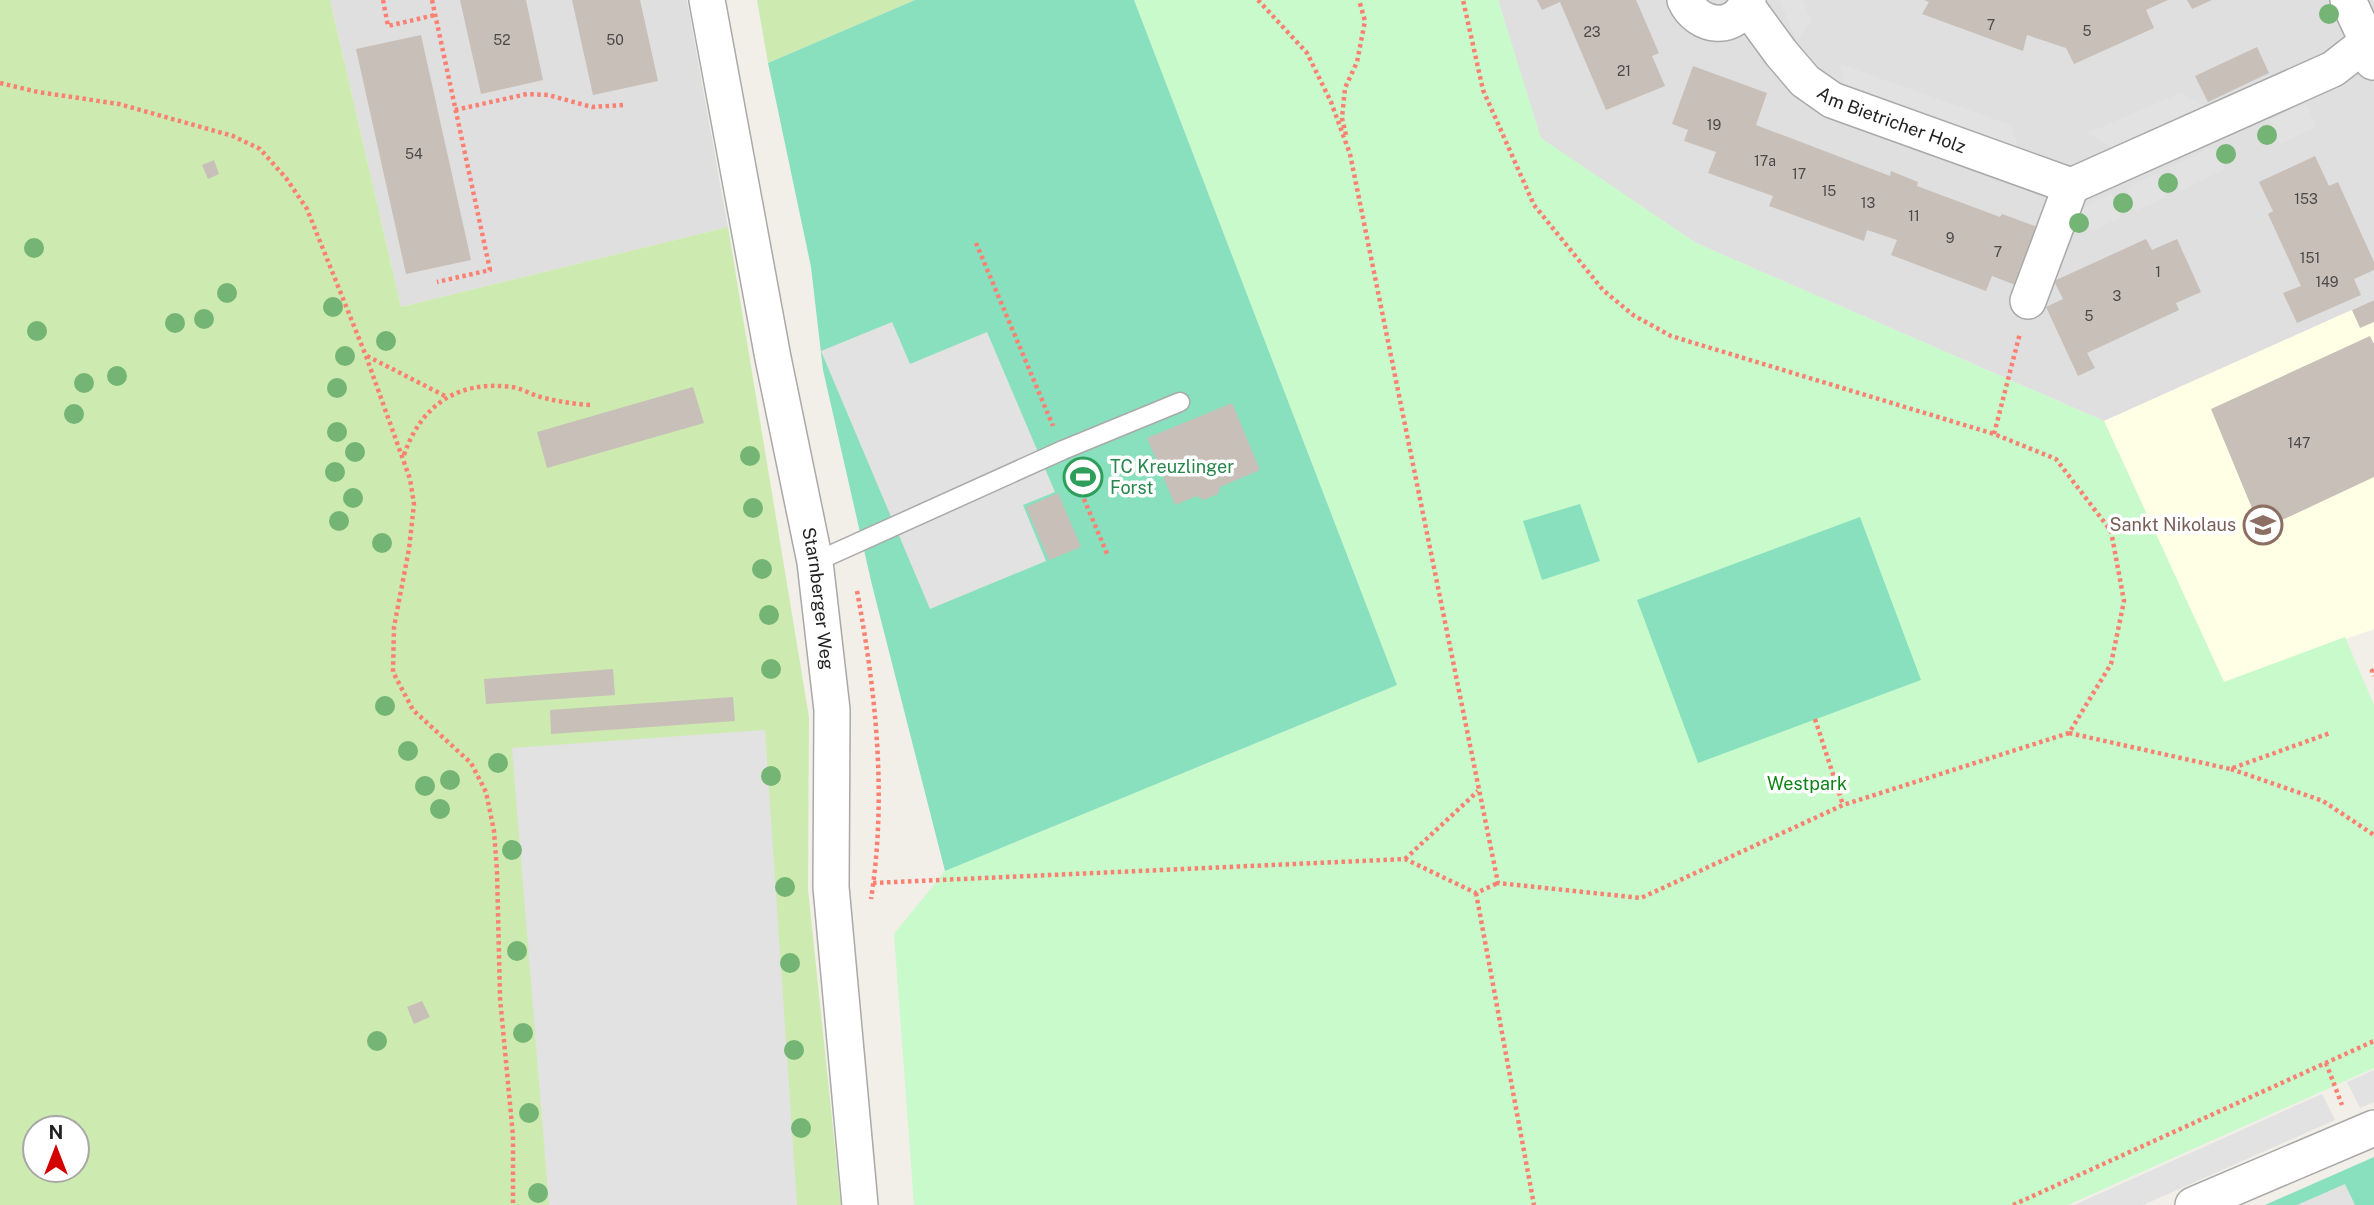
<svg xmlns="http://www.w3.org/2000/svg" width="2374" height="1205" font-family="'Public Sans',sans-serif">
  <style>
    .residential { fill: #e0dfdf }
    .education { fill: #ffffe5 }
    .grass { fill: #cdebb0; fill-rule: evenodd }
    .park { fill: #c8facc }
    .pitch { fill: #88e0be }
    .parking { fill: #e2e2e2 }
    .building { fill: #c7bfb8 }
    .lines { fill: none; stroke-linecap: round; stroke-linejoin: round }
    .lane-casing { stroke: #a9a9a9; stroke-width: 21 }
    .street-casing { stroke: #a9a9a9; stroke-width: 38 }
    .path { stroke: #fa8072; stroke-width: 4.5; stroke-dasharray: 3.5 3.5; stroke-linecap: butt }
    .lane { stroke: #fff; stroke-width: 18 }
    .street { stroke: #fff; stroke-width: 35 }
    .tree { fill: #74b475 }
    .labels { text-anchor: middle; stroke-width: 7; stroke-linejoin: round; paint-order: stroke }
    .number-label { font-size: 14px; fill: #4b4948 }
    .street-label { font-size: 18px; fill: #222; stroke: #fff }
    .leisure-label { font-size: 18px; fill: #27864d; stroke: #fff; text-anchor: start }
    .education-label { font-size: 18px; fill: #785e54; stroke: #fff; text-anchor: end }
    .park-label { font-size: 18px; fill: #0c8416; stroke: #fff }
  </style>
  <rect width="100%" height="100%" fill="#f2efe9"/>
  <path class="residential" d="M330 0H687L728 227 401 307Z
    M1498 0H2374V300L2104 421 1696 243 1540 138Z"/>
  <path class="education" d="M2374 300V629L2224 682 2104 421Z"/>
  <path class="grass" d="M0 0H330L401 307 728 227 809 717 808 889 841 1205H0ZM35 1128H77V1170H35Z
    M757 0H915L768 63Z"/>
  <path class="park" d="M1134 0H1498L1541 138 1696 243 2104 421 2224 682 2345 637 2374 705V1068L2068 1205H914L894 934 945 871 1397 685Z"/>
  <path class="pitch" d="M915 0H1134L1397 685 945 871 872 585 823 370 811 267 768 63Z
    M1580 504 1600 561 1542 580 1523 521Z
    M1860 517 1921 680 1698 763 1637 600Z
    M2374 1157V1205H2265Z"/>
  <path class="parking" d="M1779 0H1803L1811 21 1797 41Z
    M1840 64 2011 125 2020 154 1847 92Z
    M2180 93 2206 107 2115 150 2088 133Z
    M2306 103 2316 127 2280 144 2269 120Z
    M2213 146 2225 169 2180 191 2169 168Z
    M2155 174 2167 197 2135 211 2125 188Z
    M2111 194 2121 218 2091 231 2081 208Z
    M892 322 910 364 987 332 1055 492 1023 505 1046 561 930 609 821 351Z
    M765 730 797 1205H549L512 748Z
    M2374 1070V1102L2360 1108 2347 1082Z
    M2322 1094 2335 1120 2143 1205H2074Z
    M2345 1184 2355 1205H2297Z"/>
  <path class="building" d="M460 0H526L543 80 481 94Z
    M572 0H640L658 81 593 95Z
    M1537 0H1636L1659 53 1652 56 1665 86 1606 110 1560 2 1542 10Z
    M1924 0H2168L2146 10 2154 28 2074 64 2066 48 2027 35 2023 51 1922 14 1929 2Z
    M2187 0H2212L2192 9Z
    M421 35 471 260 406 274 356 49Z
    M2257 47 2269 73 2208 102 2195 76Z
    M1693 66 1767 93 1756 125 1890 176 1891 171 1918 182 1917 186 2000 217 2002 214 2040 228 2018 286 1992 276 1986 291 1891 255 1897 240 1867 230 1864 241 1769 206 1773 196 1708 173 1716 152 1684 141 1688 130 1672 124Z
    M2315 156 2329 186 2338 182 2374 262V270L2354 279 2361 295 2297 323 2283 293 2301 286 2268 214 2273 211 2259 182Z
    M214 160 219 174 208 179 202 165Z
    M2146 239 2152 250 2177 239 2201 292 2176 303 2179 310 2087 353 2095 368 2078 376 2046 307 2063 299 2054 281Z
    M2374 300V322L2360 328 2352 310Z
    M2370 336 2374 344V477L2261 530 2211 409Z
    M693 387 704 423 547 468 537 432Z
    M1232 403 1260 470 1220 487 1218 494 1203 500 1197 496 1175 505 1147 438Z
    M1058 493 1081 547 1049 560 1026 507Z
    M613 669 615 695 486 704 484 679Z
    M733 697 735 721 551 734 550 710Z
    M422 1001 430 1017 414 1024 407 1007Z"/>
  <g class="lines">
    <defs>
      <path id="lane" d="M815 562 1063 450 1180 402"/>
      <g id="street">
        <path id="s1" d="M707 0 773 358 815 562 832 710 831 887 860 1205"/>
        <path d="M1685 0C1698 29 1737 33 1748 0"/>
        <path d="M2348 0 2367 41 2373 62"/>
        <path id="s2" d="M1746 5 1781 53 1805 81 1832 100 2071 186 2333 69 2374 37"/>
        <path d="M2028 301 2071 186"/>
        <path d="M2193 1205 2374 1128"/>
      </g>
    </defs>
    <use href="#lane" class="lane-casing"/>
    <use href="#street" class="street-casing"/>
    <path class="path" d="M383 0 388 26 435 15
      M432 0 490 270 437 282
      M1258 0 1307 53 1331 102 1350 154 1498 883 1641 898 1843 805 2069 733 2111 664 2124 601 2111 531 2056 459 1994 434 1671 336 1633 315 1603 290 1534 205 1483 90 1463 0
      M0 83 38 92 119 104 233 136 260 149 286 178 307 209 366 356 410 479 414 504 409 549 394 627 393 672 413 710 471 763 486 792 494 831 497 871 500 998 513 1136V1205
      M455 110 527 94 548 95 592 107 623 105
      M1346 135 1342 118 1345 88 1357 62 1365 21 1359 0
      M976 243 1053 426
      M367 356 447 397
      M1994 434 2020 333
      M404 455C421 405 458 380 512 387 520 388 529 393 537 396 555 401 572 404 591 405
      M1073 473 1108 556
      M857 591C876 692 887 797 871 899
      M2374 670 2372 671 2374 676
      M1815 719 1843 805
      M2069 733 2230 769 2330 733
      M2231 769 2323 801 2374 835
      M1405 859 1478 791
      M873 883 1405 859 1476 893 1498 883
      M1476 893 1534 1205
      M2326 1063 2342 1105
      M2013 1205 2374 1041"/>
    <use href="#lane" class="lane"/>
    <use href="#street" class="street"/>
  </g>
  <g class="tree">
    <circle cx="2329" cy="14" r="10"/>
    <circle cx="2267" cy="135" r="10"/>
    <circle cx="2226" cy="154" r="10"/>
    <circle cx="2168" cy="183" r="10"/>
    <circle cx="2123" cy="203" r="10"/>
    <circle cx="2079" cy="223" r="10"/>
    <circle cx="34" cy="248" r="10"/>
    <circle cx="227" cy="293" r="10"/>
    <circle cx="333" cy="307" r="10"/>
    <circle cx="204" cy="319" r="10"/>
    <circle cx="175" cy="323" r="10"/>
    <circle cx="37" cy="331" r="10"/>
    <circle cx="386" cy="341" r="10"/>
    <circle cx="345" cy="356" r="10"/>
    <circle cx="117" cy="376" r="10"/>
    <circle cx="84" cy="383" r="10"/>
    <circle cx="337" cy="388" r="10"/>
    <circle cx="74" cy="414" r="10"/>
    <circle cx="337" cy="432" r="10"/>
    <circle cx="355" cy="452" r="10"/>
    <circle cx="750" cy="456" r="10"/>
    <circle cx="335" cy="472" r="10"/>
    <circle cx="353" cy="498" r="10"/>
    <circle cx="753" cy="508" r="10"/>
    <circle cx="339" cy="521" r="10"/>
    <circle cx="382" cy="543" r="10"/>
    <circle cx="762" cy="569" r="10"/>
    <circle cx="769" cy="615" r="10"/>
    <circle cx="771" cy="669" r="10"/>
    <circle cx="385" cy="706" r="10"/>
    <circle cx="408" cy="751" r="10"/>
    <circle cx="498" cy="763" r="10"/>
    <circle cx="771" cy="776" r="10"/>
    <circle cx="450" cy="780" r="10"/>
    <circle cx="425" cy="786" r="10"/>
    <circle cx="440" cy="809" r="10"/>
    <circle cx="512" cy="850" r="10"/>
    <circle cx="785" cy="887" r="10"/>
    <circle cx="517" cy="951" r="10"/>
    <circle cx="790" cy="963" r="10"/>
    <circle cx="523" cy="1033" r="10"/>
    <circle cx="377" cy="1041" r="10"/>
    <circle cx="794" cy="1050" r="10"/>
    <circle cx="529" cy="1113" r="10"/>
    <circle cx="801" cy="1128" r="10"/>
    <circle cx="538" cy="1193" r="10"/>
  </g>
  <defs>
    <symbol id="stadium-ring" viewBox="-11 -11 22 22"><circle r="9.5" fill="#fff" stroke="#2e9e5b" stroke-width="1.5"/><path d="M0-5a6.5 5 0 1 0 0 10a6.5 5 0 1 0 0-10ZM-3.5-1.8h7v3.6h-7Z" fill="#2e9e5b"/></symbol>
    <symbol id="school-ring" viewBox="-11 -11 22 22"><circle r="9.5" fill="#fff" stroke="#8d6e63" stroke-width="1.5"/><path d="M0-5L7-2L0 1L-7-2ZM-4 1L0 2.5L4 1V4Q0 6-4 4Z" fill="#8d6e63"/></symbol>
  </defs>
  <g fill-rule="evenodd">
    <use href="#stadium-ring" x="1061" y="455" width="44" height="44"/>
    <use href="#school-ring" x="2241" y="503" width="44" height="44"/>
  </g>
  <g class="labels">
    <g class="number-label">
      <text x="1991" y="30">7</text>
      <text x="2087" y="36">5</text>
      <text x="1592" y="37">23</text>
      <text x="502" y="45">52</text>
      <text x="615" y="45">50</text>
      <text x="1624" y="76">21</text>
      <text x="1714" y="130">19</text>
      <text x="414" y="159">54</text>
      <text x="1765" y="166">17a</text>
      <text x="1799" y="179">17</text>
      <text x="1829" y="196">15</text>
      <text x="2306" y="204">153</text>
      <text x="1868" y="208">13</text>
      <text x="1914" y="221">11</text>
      <text x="1950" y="243">9</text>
      <text x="1998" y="257">7</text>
      <text x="2310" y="263">151</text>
      <text x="2158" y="277">1</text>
      <text x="2327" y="287">149</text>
      <text x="2117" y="301">3</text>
      <text x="2089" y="321">5</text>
      <text x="2299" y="448">147</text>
    </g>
    <g class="street-label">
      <text dy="6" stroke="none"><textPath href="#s2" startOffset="192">Am Bietricher Holz</textPath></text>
      <text dy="6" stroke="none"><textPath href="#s1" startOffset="609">Starnberger Weg</textPath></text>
    </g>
    <g class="leisure-label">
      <text x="1110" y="473">TC Kreuzlinger<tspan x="1110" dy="21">Forst</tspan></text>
    </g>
    <g class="education-label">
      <text x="2236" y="531">Sankt Nikolaus</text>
    </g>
    <g class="park-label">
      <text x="1807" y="790">Westpark</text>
    </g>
  </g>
  <g transform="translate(56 1149)"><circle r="33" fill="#ffffff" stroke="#a7a7a7" stroke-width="2"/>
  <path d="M0-5L12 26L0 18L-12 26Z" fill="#d40000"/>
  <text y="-10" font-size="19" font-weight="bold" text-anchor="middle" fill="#222222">N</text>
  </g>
</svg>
